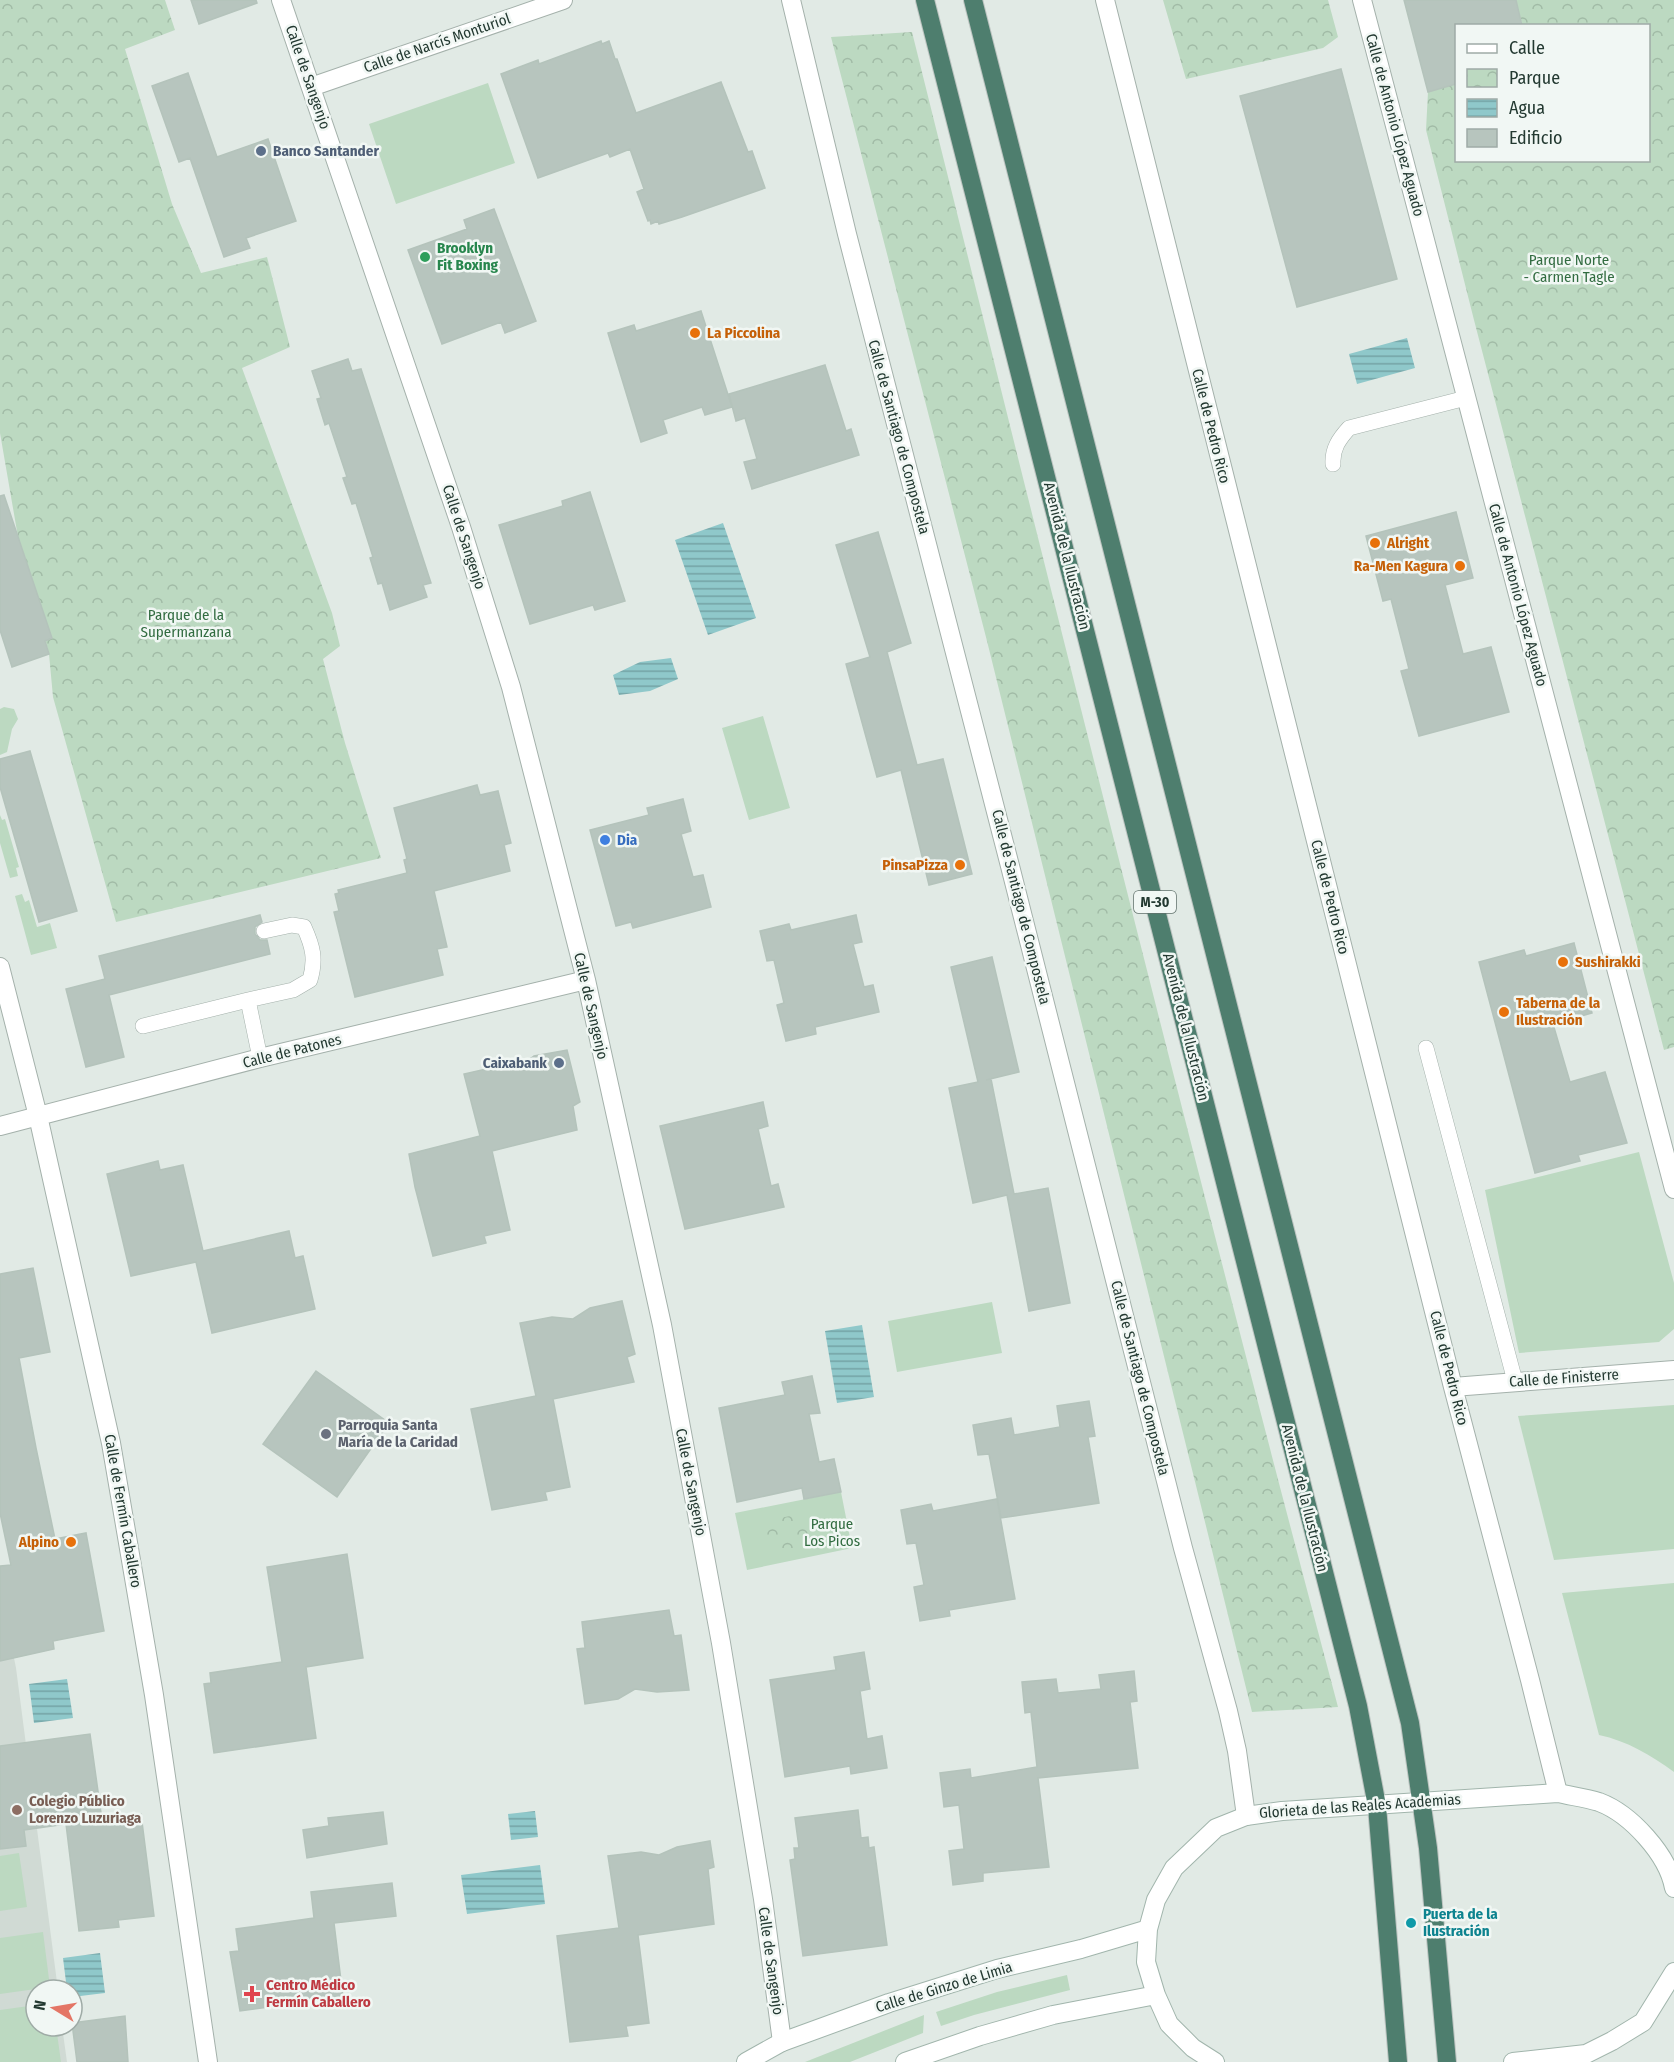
<svg xmlns="http://www.w3.org/2000/svg" width="1674" height="2062" font-family="'Fira Sans Condensed',sans-serif">
  <style>
    .built { fill: #d0dad4 }
    .green { fill: #bcd9c1 }
    .park { fill: url(#park-crowns) }
    .water { fill: url(#water-rules) }
    .building { fill: #b7c5be; stroke: #b4c3bb; stroke-width: 1.5 }
    .lines { fill: none; stroke-linecap: round; stroke-linejoin: round }
    .service-casing { stroke: #a4b1ab; stroke-width: 16 }
    .minor-casing { stroke: #a4b1ab; stroke-width: 20 }
    .secondary-casing { stroke: #a1b5ac; stroke-width: 20 }
    .trunk-casing { stroke: #bdc4c1; stroke-width: 20 }
    .service { stroke: #fff; stroke-width: 15 }
    .minor { stroke: #fff; stroke-width: 18 }
    .secondary { stroke: #fff; stroke-width: 18 }
    .trunk { stroke: #4e7e6e; stroke-width: 18 }
    .service-dot { fill: #5c6f8a; stroke: #f1f7f4; stroke-width: 2 }
    .leisure-dot { fill: #2e9e5b; stroke: #f1f7f4; stroke-width: 2 }
    .food-dot { fill: #e8710a; stroke: #f1f7f4; stroke-width: 2 }
    .shop-dot { fill: #3f7fe0; stroke: #f1f7f4; stroke-width: 2 }
    .worship-dot { fill: #6b7280; stroke: #f1f7f4; stroke-width: 2 }
    .education-dot { fill: #8d6e63; stroke: #f1f7f4; stroke-width: 2 }
    .culture-dot { fill: #0f9aa8; stroke: #f1f7f4; stroke-width: 2 }
    .health-dot { fill: #e0444e; stroke: #f1f7f4; stroke-width: 2 }
    .labels { text-anchor: middle; stroke-width: 5; stroke-linejoin: round; paint-order: stroke }
    .shield { fill: #f1f7f4; stroke: #61726c; stroke-width: 1.5 }
    .shield-label { font-size: 14px; font-weight: bold; fill: #233931 }
    .street-label { font-size: 15px; fill: #233931; stroke: #f1f7f4 }
    .service-label { font-size: 15px; font-weight: bold; fill: #4e5e75; stroke: #f1f7f4; text-anchor: start }
    .leisure-label { font-size: 15px; font-weight: bold; fill: #27864d; stroke: #f1f7f4; text-anchor: start }
    .park-label { font-size: 15px; fill: #326c41; stroke: #f1f7f4 }
    .food-label { font-size: 15px; font-weight: bold; fill: #c56008; stroke: #f1f7f4; text-anchor: start }
    .shop-label { font-size: 15px; font-weight: bold; fill: #366cbe; stroke: #f1f7f4; text-anchor: start }
    .worship-label { font-size: 15px; font-weight: bold; fill: #5b616d; stroke: #f1f7f4; text-anchor: start }
    .education-label { font-size: 15px; font-weight: bold; fill: #785e54; stroke: #f1f7f4; text-anchor: start }
    .culture-label { font-size: 15px; font-weight: bold; fill: #0d838f; stroke: #f1f7f4; text-anchor: start }
    .health-label { font-size: 15px; font-weight: bold; fill: #be3a42; stroke: #f1f7f4; text-anchor: start }
  </style>
  <defs>
    <pattern id="park-crowns" width="20" height="18" patternUnits="userSpaceOnUse" patternTransform="scale(1.5)"><rect width="20" height="18" fill="#bcd9c1"/><path d="M2 6a3 3 0 1 1 6 0M12 15a3 3 0 1 1 6 0" fill="none" stroke="#a1bba6"/></pattern>
    <pattern id="water-rules" width="6" height="5" patternUnits="userSpaceOnUse" patternTransform="scale(1.5)"><rect width="6" height="5" fill="#8fc8ca"/><path d="M0 2.5h6" fill="none" stroke="#74a3a5"/></pattern>
  </defs>
  <rect width="100%" height="100%" fill="#e1eae5"/>
  <path class="built" d="M0 1589 16 1668 58 1990H36V2026H62L67 2062H0Z"/>
  <path class="green" d="M488 83 515 163 396 204 369 124Z
    M4 707 14 709 18 719 12 729 7 752 0 755V709Z
    M763 716 790 808 749 820 722 728Z
    M0 815 2 820 5 819 19 867 16 868 18 876 10 878 0 843Z
    M22 894 25 902 29 900 37 927 50 923 57 948 31 955 15 896Z
    M1639 1152 1674 1283V1329L1659 1342 1519 1353 1485 1190Z
    M992 1302 1002 1353 897 1372 888 1321Z
    M1674 1405V1549L1554 1560 1518 1416Z
    M841 1492 852 1548 747 1570 735 1513Z
    M1674 1583V1772C1651 1755 1627 1741 1599 1735L1562 1593Z
    M19 1853 27 1907 0 1911V1856Z
    M43 1932 50 1987 0 1994V1938Z
    M1067 1975 1070 1990 974 2015 941 2026 936 2012 997 1992Z
    M36 2005V2026H56L61 2062H0V2010Z
    M924 2015 923 2033 850 2062H805Z"/>
  <path class="park" d="M0 0H165L175 30 125 49 172 204 201 273 267 257 290 347 242 368 332 613 340 646 323 659 345 743 381 858 116 922 53 697 49 654 18 537 0 433Z
    M1163 0H1328L1338 37 1323 48 1186 79Z
    M1516 0H1674V1047L1664 1050 1474 320 1426 130 1428 92 1456 84V160H1648V26L1522 25Z
    M912 32C1051 591 1190 1150 1338 1707L1252 1712 987 641 831 37Z
    M812 1512 818 1545 768 1554 763 1521Z"/>
  <path class="water" d="M1407 338 1415 368 1357 384 1349 354Z
    M723 523 756 618 708 635 675 540Z
    M671 658 678 679 650 691 619 695 613 675 640 662Z
    M862 1325 874 1397 837 1403 825 1331Z
    M67 1679 73 1718 34 1723 29 1684Z
    M535 1811 538 1837 511 1840 508 1814Z
    M540 1865 545 1904 467 1914 461 1875Z
    M100 1953 105 1993 72 1997V1990H67L63 1958Z"/>
  <path class="building" d="M191 0H256L257 3 199 24Z
    M1404 0H1516L1522 26H1456V84L1428 92Z
    M601 41 602 44 609 41 615 59H617L636 113 721 82 748 152 752 151 765 188 682 217 659 224 658 221 651 224 650 220 648 221 637 192 644 189 630 149 610 157 608 153 538 178 501 74 538 60 539 64Z
    M1341 69 1397 279 1297 307 1240 96Z
    M188 73 217 157 268 139 296 221 246 238 250 248 224 257 190 158 179 162 152 86Z
    M494 209 536 321 505 333 501 322 442 344 408 250 467 229 464 220Z
    M701 311 732 407 705 415 702 407 663 420 667 433 641 442 608 333 634 325 636 331Z
    M348 359 352 371 361 369 431 583 423 585 427 597 390 610 382 583 378 584 370 558 373 557 356 503 352 504 343 478 347 477 329 423 325 425 317 399 321 398 312 371Z
    M825 365 846 431 851 429 859 455 752 489 744 462 757 459 745 418 736 421 729 394Z
    M590 492 625 601 595 610 593 605 530 624 499 525 563 506 562 501Z
    M4 495 52 638 45 641 49 654 12 667 0 630V496Z
    M1456 512 1473 578 1445 585 1463 654 1491 647 1509 712 1419 736 1401 671 1409 669 1391 599 1383 601 1366 536Z
    M878 532 911 643 887 652 917 765 943 759 972 874 929 885 901 770 877 777 846 664 870 657 836 545Z
    M30 751 77 911 39 922 0 787V759Z
    M477 785 480 795 498 791 511 843 504 845 510 871 434 891 447 947 437 949 443 975 355 997 334 912 339 911 335 894 339 893 338 890 407 873 404 860 407 859 394 808Z
    M683 799 691 831 681 834 693 877 703 875 711 907 633 928 631 922 616 926 590 830 649 815 647 808Z
    M260 915 262 922 255 927V934L260 940H267L270 954 109 995 124 1057 86 1067 66 989 105 979 99 956Z
    M856 915 862 942 853 944 864 987 873 985 879 1012 815 1027 816 1034 786 1041 777 1005 784 1003 774 960 767 961 760 931 789 924 791 930Z
    M1574 943 1592 1013 1553 1024 1570 1082 1605 1072 1627 1143 1578 1155 1580 1161 1535 1173 1479 962 1524 950 1526 956Z
    M992 957 1019 1072 986 1080 991 1079 1014 1194 1048 1188 1070 1303 1029 1311 1007 1195 973 1203 949 1088 978 1082 951 967Z
    M567 1050 580 1102 573 1106 577 1130 492 1151 510 1230 484 1236 486 1243 433 1256 415 1187 409 1154 480 1136 464 1074 495 1067 517 1069 534 1056Z
    M763 1102 768 1126 758 1129 771 1186 778 1184 784 1207 685 1229 660 1126Z
    M158 1161 160 1170 183 1165 203 1251 289 1231 295 1258 303 1256 315 1309 212 1333 196 1262 131 1276 107 1174Z
    M33 1268 50 1352 19 1358 36 1448 55 1539 86 1533 104 1631 53 1641 54 1649 0 1661V1566L11 1565 0 1513V1274Z
    M622 1301 635 1354 627 1357 634 1382 553 1399 570 1487 545 1492 547 1500 492 1510 471 1409 536 1396 520 1323 552 1317 573 1319 590 1308Z
    M316 1371 389 1423 337 1497 263 1444Z
    M812 1376 820 1413 809 1414 819 1462 834 1459 841 1492 804 1499 802 1488 737 1502 719 1408 785 1395 782 1382Z
    M1089 1401 1095 1436 1088 1437 1099 1503 1001 1518 989 1454 978 1455 973 1425 1011 1418 1014 1435 1060 1427 1057 1406Z
    M997 1499 1015 1599 949 1610 950 1616 920 1621 914 1587 924 1585 916 1543 907 1544 901 1510 931 1504 933 1511Z
    M347 1554 363 1658 306 1667 316 1738 214 1753 204 1684 211 1683 210 1673 282 1662 267 1567Z
    M669 1610 674 1636 681 1635 689 1690 657 1692 635 1689 618 1699 585 1704 577 1649 585 1648 582 1622Z
    M864 1652 870 1689 860 1691 867 1739 882 1736 887 1768 851 1774 850 1766 785 1777 770 1680 836 1670 834 1657Z
    M1134 1671 1137 1701 1130 1702 1138 1768 1038 1778 1049 1867 983 1873V1881L953 1885 949 1851 964 1849 959 1805 944 1807 940 1773 970 1769 971 1778 1037 1767 1031 1712 1025 1713 1022 1682 1056 1679 1058 1693 1101 1689 1099 1675Z
    M90 1734 102 1820 141 1814 154 1916 118 1920 119 1927 79 1931 66 1824 24 1830 26 1846 0 1849V1746Z
    M858 1810 861 1838 868 1837 869 1848 874 1847 887 1945 803 1956 790 1860 795 1859 794 1848H799L795 1818Z
    M383 1812 387 1844 307 1858 303 1830 329 1826 328 1818Z
    M710 1841 714 1867 708 1869 714 1924 638 1935 649 2023 626 2026 628 2036 570 2042 557 1936 619 1928 608 1856 641 1852 659 1855 677 1847Z
    M392 1883 396 1916 334 1923 343 1997 240 2011 230 1952 239 1951 236 1929 314 1918 311 1892Z
    M125 2016 128 2062H77L72 2023Z"/>
  <g class="lines">
    <defs>
      <path id="service" d="M1333 464C1332 449 1339 439 1349 428L1466 398
        M143 1026 248 1000
        M1426 1048 1515 1381
        M260 1058 248 1000 293 990 310 980C316 959 313 947 304 927L292 925 264 931"/>
      <path id="minor" d="M281 0 461 527 511 687 586 980 662 1325 721 1643 763 1899 782 2042
        M791 0 847 234 1010 866 1183 1548 1228 1711 1237 1751 1246 1816
        M1105 0 1453 1387 1530 1680 1558 1793
        M1362 0 1674 1189
        M311 87 563 0
        M0 967 38 1116 111 1443 154 1695 208 2062
        M0 1126 260 1058 586 980
        M1453 1387 1674 1370"/>
      <path id="secondary" d="M746 2062 782 2042 889 2003 997 1969 1081 1949 1148 1929
        M905 2062 980 2036 1053 2015 1156 1995
        M1215 2062 1193 2048 1169 2024 1156 1995 1146 1962 1148 1929 1156 1900 1174 1868 1216 1828 1246 1816 1282 1811 1558 1793C1571 1796 1586 1798 1599 1802 1631 1814 1668 1855 1674 1888
        M1513 2062 1586 2054 1612 2041 1643 2022 1674 1972"/>
      <path id="trunk" d="M925 0 1358 1706 1377 1806 1398 2062
        M973 0 1410 1723 1428 1848 1447 2062"/>
    </defs>
    <use href="#service" class="service-casing"/>
    <use href="#minor" class="minor-casing"/>
    <use href="#secondary" class="secondary-casing"/>
    <use href="#trunk" class="trunk-casing"/>
    <use href="#service" class="service"/>
    <use href="#minor" class="minor"/>
    <use href="#secondary" class="secondary"/>
    <use href="#trunk" class="trunk"/>
  </g>
  <g class="service-dot">
    <circle cx="261" cy="151" r="6"/>
    <circle cx="559" cy="1063" r="6"/>
  </g>
  <circle class="leisure-dot" cx="425" cy="257" r="6"/>
  <g class="food-dot">
    <circle cx="695" cy="333" r="6"/>
    <circle cx="1375" cy="543" r="6"/>
    <circle cx="1460" cy="566" r="6"/>
    <circle cx="960" cy="865" r="6"/>
    <circle cx="1563" cy="962" r="6"/>
    <circle cx="1504" cy="1012" r="6"/>
    <circle cx="71" cy="1542" r="6"/>
  </g>
  <circle class="shop-dot" cx="605" cy="840" r="6"/>
  <circle class="worship-dot" cx="326" cy="1434" r="6"/>
  <circle class="education-dot" cx="17" cy="1810" r="6"/>
  <circle class="culture-dot" cx="1411" cy="1923" r="6"/>
  <path class="health-dot" d="M249 1985h6v6h6v6h-6v6h-6v-6h-6v-6h6z"/>
  <g class="labels">
    <rect class="shield" x="1134" y="891" width="42" height="22" rx="4.5"/>
    <g class="shield-label">
      <text x="1155" y="907">M-30</text>
    </g>
    <g class="street-label">
      <text transform="translate(437 43) rotate(-19)" y="5">Calle de Narcís Monturiol</text>
      <text transform="translate(308 77) rotate(71)" y="5">Calle de Sangenjo</text>
      <text transform="translate(1395 125) rotate(75)" y="5">Calle de Antonio López Aguado</text>
      <text transform="translate(1211 426) rotate(76)" y="5">Calle de Pedro Rico</text>
      <text transform="translate(899 437) rotate(75)" y="5">Calle de Santiago de Compostela</text>
      <text transform="translate(464 537) rotate(72)" y="5">Calle de Sangenjo</text>
      <text transform="translate(1067 556) rotate(76)" y="5">Avenida de la Ilustración</text>
      <text transform="translate(1518 595) rotate(75)" y="5">Calle de Antonio López Aguado</text>
      <text transform="translate(1330 897) rotate(76)" y="5">Calle de Pedro Rico</text>
      <text transform="translate(1021 907) rotate(76)" y="5">Calle de Santiago de Compostela</text>
      <text transform="translate(591 1006) rotate(77)" y="5">Calle de Sangenjo</text>
      <text transform="translate(1186 1027) rotate(76)" y="5">Avenida de la Ilustración</text>
      <text transform="translate(292 1051) rotate(-14)" y="5">Calle de Patones</text>
      <text transform="translate(1449 1368) rotate(76)" y="5">Calle de Pedro Rico</text>
      <text transform="translate(1140 1378) rotate(76)" y="5">Calle de Santiago de Compostela</text>
      <text transform="translate(1564 1378) rotate(-4)" y="5">Calle de Finisterre</text>
      <text transform="translate(691 1482) rotate(79)" y="5">Calle de Sangenjo</text>
      <text transform="translate(1305 1498) rotate(76)" y="5">Avenida de la Ilustración</text>
      <text transform="translate(123 1511) rotate(80)" y="5">Calle de Fermín Caballero</text>
      <text transform="translate(1360 1806) rotate(-4)" y="5">Glorieta de las Reales Academias</text>
      <text transform="translate(771 1961) rotate(82)" y="5">Calle de Sangenjo</text>
      <text transform="translate(944 1987) rotate(-17)" y="5">Calle de Ginzo de Limia</text>
    </g>
    <g class="service-label">
      <text x="273" y="156">Banco Santander</text>
      <text x="547" y="1068" text-anchor="end">Caixabank</text>
    </g>
    <g class="leisure-label">
      <text x="437" y="253">Brooklyn<tspan x="437" dy="17">Fit Boxing</tspan></text>
    </g>
    <g class="park-label">
      <text x="1569" y="265">Parque Norte<tspan x="1569" dy="17">- Carmen Tagle</tspan></text>
      <text x="186" y="620">Parque de la<tspan x="186" dy="17">Supermanzana</tspan></text>
      <text x="832" y="1529">Parque<tspan x="832" dy="17">Los Picos</tspan></text>
    </g>
    <g class="food-label">
      <text x="707" y="338">La Piccolina</text>
      <text x="1387" y="548">Alright</text>
      <text x="1448" y="571" text-anchor="end">Ra-Men Kagura</text>
      <text x="948" y="870" text-anchor="end">PinsaPizza</text>
      <text x="1575" y="967">Sushirakki</text>
      <text x="1516" y="1008">Taberna de la<tspan x="1516" dy="17">Ilustración</tspan></text>
      <text x="59" y="1547" text-anchor="end">Alpino</text>
    </g>
    <g class="shop-label">
      <text x="617" y="845">Dia</text>
    </g>
    <g class="worship-label">
      <text x="338" y="1430">Parroquia Santa<tspan x="338" dy="17">María de la Caridad</tspan></text>
    </g>
    <g class="education-label">
      <text x="29" y="1806">Colegio Público<tspan x="29" dy="17">Lorenzo Luzuriaga</tspan></text>
    </g>
    <g class="culture-label">
      <text x="1423" y="1919">Puerta de la<tspan x="1423" dy="17">Ilustración</tspan></text>
    </g>
    <g class="health-label">
      <text x="266" y="1990">Centro Médico<tspan x="266" dy="17">Fermín Caballero</tspan></text>
    </g>
  </g>
  <rect x="1455" y="24" width="195" height="138" fill="#f1f7f4" stroke="#9faba6" stroke-width="1.5"/>
  <rect x="1467" y="44" width="30" height="9" fill="#ffffff" stroke="#9faba6" stroke-width="1.5"/>
  <text x="1509" y="54" font-size="18" fill="#233931">Calle</text>
  <rect x="1467" y="69" width="30" height="18" fill="url(#park-crowns)" stroke="#9faba6" stroke-width="1.5"/>
  <text x="1509" y="84" font-size="18" fill="#233931">Parque</text>
  <rect x="1467" y="99" width="30" height="18" fill="url(#water-rules)" stroke="#9faba6" stroke-width="1.5"/>
  <text x="1509" y="114" font-size="18" fill="#233931">Agua</text>
  <rect x="1467" y="129" width="30" height="18" fill="#b7c5be" stroke="#9faba6" stroke-width="1.5"/>
  <text x="1509" y="144" font-size="18" fill="#233931">Edificio</text>
  <g transform="translate(54 2008) rotate(281)"><circle r="28" fill="#f1f7f4" stroke="#9faba6" stroke-width="1.5"/>
  <path d="M0-4.5L10 22L0 15L-10 22Z" fill="#e47666"/>
  <text y="-9" font-size="16" font-weight="bold" text-anchor="middle" fill="#233931">N</text>
  </g>
</svg>
